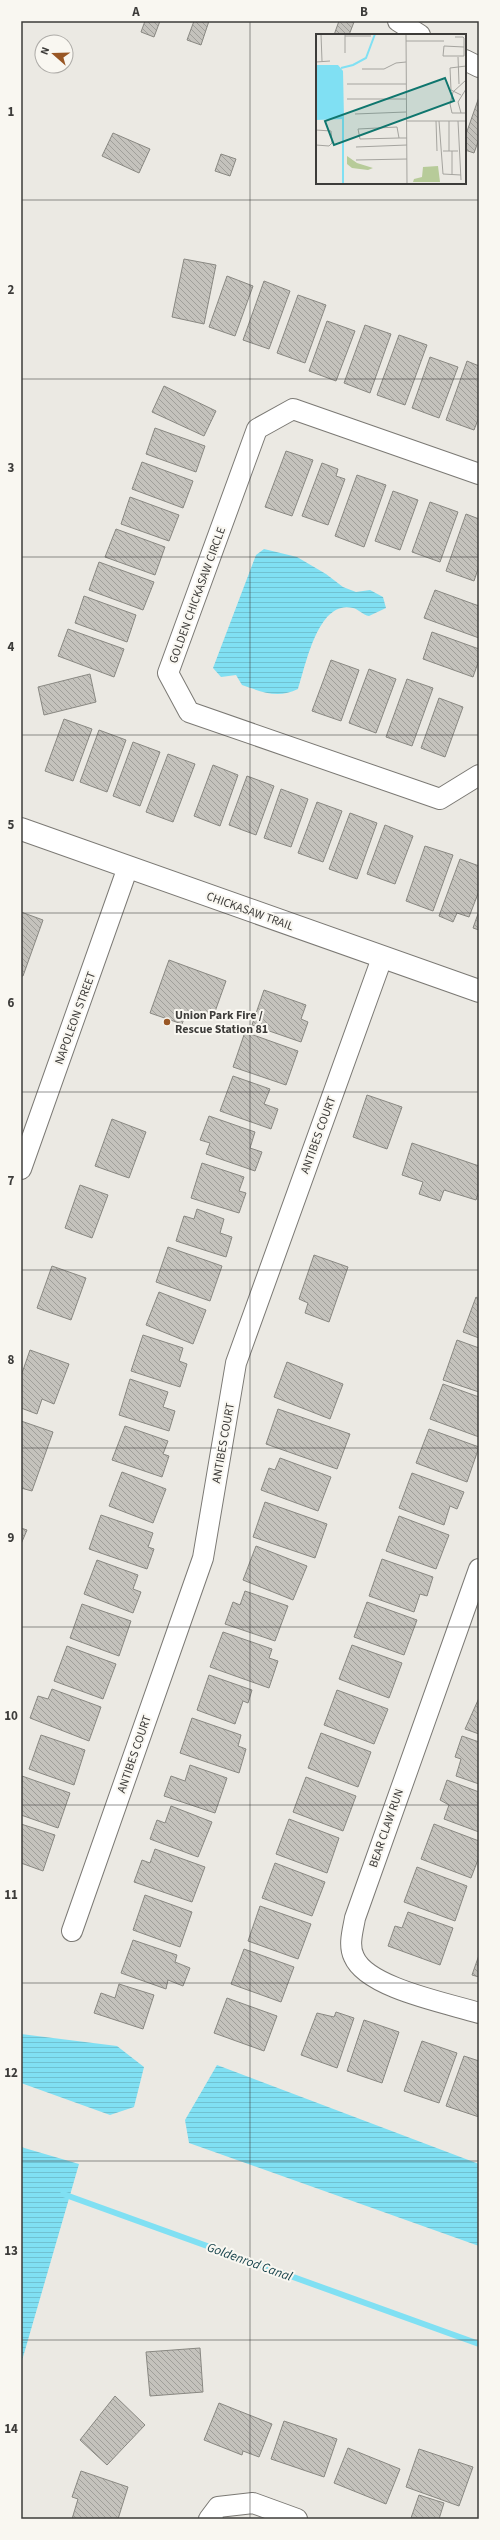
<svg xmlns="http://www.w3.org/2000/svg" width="500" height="2540" font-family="'Source Sans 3',sans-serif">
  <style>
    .water { fill: url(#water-rules) }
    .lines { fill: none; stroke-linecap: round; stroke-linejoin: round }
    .stream { stroke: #80e0f3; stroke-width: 6 }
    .building { fill: url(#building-back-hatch); stroke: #898882 }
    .street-casing { stroke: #7b7974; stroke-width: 22 }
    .secondary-casing { stroke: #7b7974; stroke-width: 24 }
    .street { stroke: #fff; stroke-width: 20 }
    .secondary { stroke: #fff; stroke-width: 22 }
    .grid { fill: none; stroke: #3d3c3a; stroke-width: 1; stroke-opacity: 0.55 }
    .poi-dot { fill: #995725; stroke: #f9f7f1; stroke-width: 1.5 }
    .labels { text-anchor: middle; stroke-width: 4; stroke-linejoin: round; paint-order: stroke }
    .street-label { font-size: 12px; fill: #3d3c3a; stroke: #f9f7f1 }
    .poi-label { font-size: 12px; font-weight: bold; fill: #3d3c3a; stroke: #f9f7f1; text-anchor: start }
    .water-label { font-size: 13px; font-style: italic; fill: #17434c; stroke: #f9f7f1 }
    .inset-river { fill: none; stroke: #80e0f3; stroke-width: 2 }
    .inset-road { fill: none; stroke: #a5a49f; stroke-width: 1 }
    .view { fill: #0f766e; fill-opacity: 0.15; stroke: #0f766e; stroke-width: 2 }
    .inset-edge { fill: none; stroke: #3d3c3a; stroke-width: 2 }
    .neatline { fill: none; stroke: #3d3c3a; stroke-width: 1.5 }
    .grid-label { font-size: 13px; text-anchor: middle; font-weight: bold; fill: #3d3c3a }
  </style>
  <defs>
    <pattern id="water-rules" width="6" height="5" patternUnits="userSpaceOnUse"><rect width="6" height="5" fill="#80e0f3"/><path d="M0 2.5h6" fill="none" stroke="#70c1d1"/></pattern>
    <pattern id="building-back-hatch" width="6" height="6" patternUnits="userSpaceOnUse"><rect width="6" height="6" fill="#c4c2bc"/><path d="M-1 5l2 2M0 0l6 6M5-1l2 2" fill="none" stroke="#a09f9a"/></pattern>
  </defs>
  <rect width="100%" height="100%" fill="#ebe9e3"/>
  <path class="water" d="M264 549 297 557 326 574 343 587 356 592 370 590 383 597 386 608 369 616C363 615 358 609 353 608 318 599 306 665 298 689 278 699 262 692 242 685L236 675 221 677 213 668 256 555Z
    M21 2034 117 2046 144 2067 134 2107 110 2115 21 2083Z
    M217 2065 479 2164V2246L189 2143 185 2120Z
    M21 2147 79 2164 21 2364Z"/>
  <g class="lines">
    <path class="stream" d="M63 2194 479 2344"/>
  </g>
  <path class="building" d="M145 21H160L154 37 141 32Z
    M194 21H209L201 45 187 40Z
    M339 21 354 22 349 35H334Z
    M479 97V139L474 153 465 150V137Z
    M113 133 150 149 139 173 102 156Z
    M221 154 236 159 230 176 215 171Z
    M184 259 216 265 204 324 172 317Z
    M227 276 253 286 235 336 209 327Z
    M264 281 290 291 269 349 243 340Z
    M298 295 326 305 305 363 277 353Z
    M327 321 355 331 336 381 309 371Z
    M365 325 391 334 370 393 344 383Z
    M399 335 427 345 405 405 377 395Z
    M430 357 458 367 439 418 412 408Z
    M467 361 479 366V417L474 430 446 420Z
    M164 386 216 411 204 436 152 412Z
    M155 428 205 446 196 472 146 454Z
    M286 451 313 460 292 516 265 507Z
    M142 462 193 481 183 508 132 489Z
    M322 463 338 469 336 476 345 479 328 525 302 516Z
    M357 475 386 485 364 547 335 536Z
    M393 491 418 500 400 550 375 541Z
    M130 497 179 515 169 541 121 524Z
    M430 502 458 512 440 562 412 552Z
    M466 514 479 519V566L474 581 446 571Z
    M116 529 165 547 155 575 105 557Z
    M99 562 154 582 143 610 89 590Z
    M435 590 479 606V638L424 618Z
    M84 596 136 615 127 642 75 623Z
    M68 629 124 649 114 677 58 656Z
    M432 632 479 649V660L473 677 423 659Z
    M331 660 359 670 341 721 312 711Z
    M369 669 396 679 376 733 349 723Z
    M90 674 96 702 44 715 38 687Z
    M407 679 433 688 412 746 386 737Z
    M439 698 463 707 445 757 421 748Z
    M64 719 92 729 73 781 45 771Z
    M99 730 126 740 107 792 80 782Z
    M133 742 160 752 140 806 113 796Z
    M168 754 195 764 173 822 146 812Z
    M213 765 238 775 220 826 194 816Z
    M247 776 274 786 256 835 229 825Z
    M281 789 308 799 291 847 264 838Z
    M317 802 342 811 323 862 298 853Z
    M350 813 377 823 357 879 329 869Z
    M385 825 413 836 395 884 367 874Z
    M425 846 453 855 433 911 406 901Z
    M460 859 479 866V891L469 917 457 913 453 922 439 916Z
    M479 911V930L473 928Z
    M21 912 43 920 23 976H21Z
    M169 960 226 981 212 1020 187 1011 182 1024 150 1013Z
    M264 990 306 1005 301 1019 308 1022 301 1042 252 1025Z
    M245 1032 298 1051 286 1085 233 1067Z
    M233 1076 270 1089 264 1104 278 1109 271 1129 220 1111Z
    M367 1095 402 1107 387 1149 353 1137Z
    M209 1116 255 1132 250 1148 262 1152 255 1171 206 1154 210 1143 200 1140Z
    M112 1119 146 1132 129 1178 95 1166Z
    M412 1143 479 1166V1191L476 1200 444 1190 440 1201 419 1194 423 1182 402 1175Z
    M202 1163 244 1177 239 1191 246 1193 239 1213 191 1198Z
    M80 1185 108 1195 92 1238 65 1228Z
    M197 1209 224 1219 220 1233 232 1237 226 1257 176 1241 184 1216 194 1219Z
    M168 1247 222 1266 210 1301 156 1282Z
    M314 1255 348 1267 329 1322 305 1313 308 1303 299 1299Z
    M52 1266 86 1278 71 1320 37 1308Z
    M159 1292 206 1310 193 1344 146 1325Z
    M476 1297 479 1299V1338L463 1332Z
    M143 1335 183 1348 179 1361 187 1364 180 1387 131 1371Z
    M457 1340 479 1348V1392L443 1380Z
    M30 1350 69 1364 54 1404 42 1399 37 1414 21 1408V1376Z
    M287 1362 343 1384 330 1419 274 1397Z
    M130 1379 168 1392 163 1407 175 1411 169 1431 119 1415Z
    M443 1384 479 1397V1437L430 1419Z
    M278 1409 350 1434 337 1469 266 1444Z
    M21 1421 53 1432 32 1491 21 1488Z
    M125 1426 168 1441 163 1454 169 1456 162 1477 112 1460Z
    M429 1429 479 1447 467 1482 416 1463Z
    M280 1458 331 1477 318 1511 261 1490 269 1468 275 1470Z
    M122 1472 166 1489 153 1523 109 1506Z
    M412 1473 464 1492 457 1509 450 1506 444 1525 399 1508Z
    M265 1502 327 1524 315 1558 253 1537Z
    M101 1515 153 1533 148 1547 154 1549 147 1569 89 1549Z
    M399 1516 449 1535 436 1569 386 1551Z
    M21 1528 27 1530 21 1544Z
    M256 1546 307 1566 293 1600 243 1580Z
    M382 1559 433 1577 427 1596 420 1594 414 1612 369 1596Z
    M97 1560 138 1575 133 1589 141 1592 133 1613 84 1594Z
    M245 1591 288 1606 275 1641 225 1624 233 1602 240 1605Z
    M367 1602 417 1620 404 1655 354 1637Z
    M82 1604 131 1621 119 1656 70 1638Z
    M223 1632 272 1649 269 1658 278 1661 269 1688 210 1667Z
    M352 1645 402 1663 389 1698 339 1679Z
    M67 1646 116 1664 103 1699 54 1681Z
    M209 1675 252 1690 248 1703 243 1701 235 1724 197 1710Z
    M52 1689 101 1707 89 1741 30 1718 38 1696 48 1699Z
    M337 1690 388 1709 374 1744 324 1725Z
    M479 1698V1734L465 1729Z
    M192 1718 241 1735 238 1746 246 1749 239 1773 180 1753Z
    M321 1733 371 1752 358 1787 308 1768Z
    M41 1735 85 1750 74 1785 29 1769Z
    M462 1736 479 1742V1784L456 1776 461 1759 455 1757Z
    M190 1765 227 1778 215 1813 164 1796 171 1776 185 1781Z
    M22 1776 70 1793 58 1828 21 1815Z
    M306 1777 356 1796 343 1831 293 1812Z
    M447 1780 479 1792V1832L444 1819 449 1805 440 1800Z
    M171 1806 212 1822 198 1857 150 1839 157 1820 165 1823Z
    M289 1819 339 1838 327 1873 276 1854Z
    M21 1824 55 1835 43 1871 21 1863Z
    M434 1824 479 1841V1857L471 1878 421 1859Z
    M155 1849 205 1867 192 1902 134 1882 142 1860 150 1863Z
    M275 1863 325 1882 312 1916 262 1898Z
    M417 1867 467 1886 455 1921 404 1902Z
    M145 1895 192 1912 180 1947 133 1930Z
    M260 1906 311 1924 298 1959 248 1941Z
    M408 1912 453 1928 440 1965 388 1946 395 1926 402 1928Z
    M133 1940 177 1955 175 1962 190 1968 183 1986 168 1980 166 1989 121 1973Z
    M244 1949 294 1967 281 2002 231 1984Z
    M479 1955V1977L472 1975Z
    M119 1984 154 1995 143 2029 94 2013 101 1993 115 1998Z
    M227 1998 277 2016 264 2051 214 2033Z
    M336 2012 354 2018 337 2068 301 2055 317 2013 334 2017Z
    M364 2020 399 2032 382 2083 347 2071Z
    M422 2041 457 2053 439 2103 404 2091Z
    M464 2056 479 2061V2117L446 2106Z
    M200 2348 203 2392 150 2396 146 2352Z
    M115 2396 145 2425 107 2465 80 2440Z
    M219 2403 272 2424 259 2457 243 2451 242 2455 204 2440Z
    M284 2421 337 2439 324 2477 271 2459Z
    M348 2448 400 2469 386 2504 334 2483Z
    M419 2449 473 2467 459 2506 406 2487Z
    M81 2471 128 2487 118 2519H72L78 2499 72 2497Z
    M419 2495 444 2503 439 2519 411 2518Z"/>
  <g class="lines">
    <defs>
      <path id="street" d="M398 21 420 35
        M465 60 479 67
        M479 474 293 409 257 429 168 673 189 712 440 799 479 775
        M21 1169 128 867
        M479 1569 355 1918C353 1930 348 1945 354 1957 367 1988 447 2003 479 2013
        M72 1931 203 1558 236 1363 382 958
        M209 2519 218 2507 253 2503 297 2519"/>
      <path id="secondary" d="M21 829 479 991"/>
    </defs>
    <use href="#street" class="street-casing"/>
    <use href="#secondary" class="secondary-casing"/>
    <use href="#street" class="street"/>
    <use href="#secondary" class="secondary"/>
  </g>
  <path class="grid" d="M250 21V2519M21 200H479M21 379H479M21 557H479M21 735H479M21 913H479M21 1092H479M21 1270H479M21 1448H479M21 1627H479M21 1805H479M21 1983H479M21 2161H479M21 2340H479"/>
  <circle class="poi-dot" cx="167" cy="1022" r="4"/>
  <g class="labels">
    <g class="street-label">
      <text transform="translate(197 595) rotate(-70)" y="4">GOLDEN CHICKASAW CIRCLE</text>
      <text transform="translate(250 911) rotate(20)" y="4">CHICKASAW TRAIL</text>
      <text transform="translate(75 1018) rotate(-70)" y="4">NAPOLEON STREET</text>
      <text transform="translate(318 1135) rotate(-70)" y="4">ANTIBES COURT</text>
      <text transform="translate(223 1443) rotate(-80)" y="4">ANTIBES COURT</text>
      <text transform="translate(134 1754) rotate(-71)" y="4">ANTIBES COURT</text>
      <text transform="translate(386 1828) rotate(-71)" y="4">BEAR CLAW RUN</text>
    </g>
    <g class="poi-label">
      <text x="175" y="1019">Union Park Fire /<tspan x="175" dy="14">Rescue Station 81</tspan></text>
    </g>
    <g class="water-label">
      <text transform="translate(250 2261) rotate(20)" y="5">Goldenrod Canal</text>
    </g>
  </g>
  <g transform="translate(316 34)">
    <rect width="150" height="150" fill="#ebe9e3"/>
    <path d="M122 132 124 148H97L98 145 106 143 107 133Z" fill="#b7cb99"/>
    <path d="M31 122 41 129 57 134 52 136 36 134 31 130Z" fill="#b7cb99"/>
    <path d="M0 31H22L27 37 28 85 0 86Z" fill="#80e0f3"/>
    <path class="inset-river" d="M25 34 37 31 50 24 59 0M27 84V150"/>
    <path class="inset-road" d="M5 0 6 27M29 0V19M90 0 91 150M29 2H55M139 3H147L148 4V22H127L128 12 148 13M90 7H128M142 23 143 50M0 28 14 27M46 35H68L80 29 90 28M150 46 137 58 134 70 136 79H150M31 50H90M145 61 135 56 134 34 150 32M31 65H90M145 79 142 68 150 55M39 80 90 78M91 87H150M120 87 121 117M123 87 127 140 145 141M133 87V117M142 87 145 146M0 96 15 97 16 109 13 112 0 111M83 104 81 93 42 95 44 105 83 104H91M40 113 91 111M127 117H142M136 117V141M40 126 91 125"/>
    <path class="view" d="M129 44 138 67 18 111 9 87Z"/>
    <rect width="150" height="150" class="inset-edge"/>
  </g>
  <rect width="500" height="2540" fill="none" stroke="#f9f7f1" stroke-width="44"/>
  <g transform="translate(54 54) rotate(290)"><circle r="19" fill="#f9f7f1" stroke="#aeaca8"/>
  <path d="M0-3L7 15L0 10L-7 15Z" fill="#995725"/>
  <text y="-6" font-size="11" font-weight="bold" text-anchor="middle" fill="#3d3c3a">N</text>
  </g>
  <rect x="22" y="22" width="456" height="2496" class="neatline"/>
  <g class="grid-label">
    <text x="136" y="16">A</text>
    <text x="364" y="16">B</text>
    <text x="11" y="116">1</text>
    <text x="11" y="294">2</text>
    <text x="11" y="472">3</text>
    <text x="11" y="651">4</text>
    <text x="11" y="829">5</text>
    <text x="11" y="1007">6</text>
    <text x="11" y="1185">7</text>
    <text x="11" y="1364">8</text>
    <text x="11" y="1542">9</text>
    <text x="11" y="1720">10</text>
    <text x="11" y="1899">11</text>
    <text x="11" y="2077">12</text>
    <text x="11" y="2255">13</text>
    <text x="11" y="2433">14</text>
  </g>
</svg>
